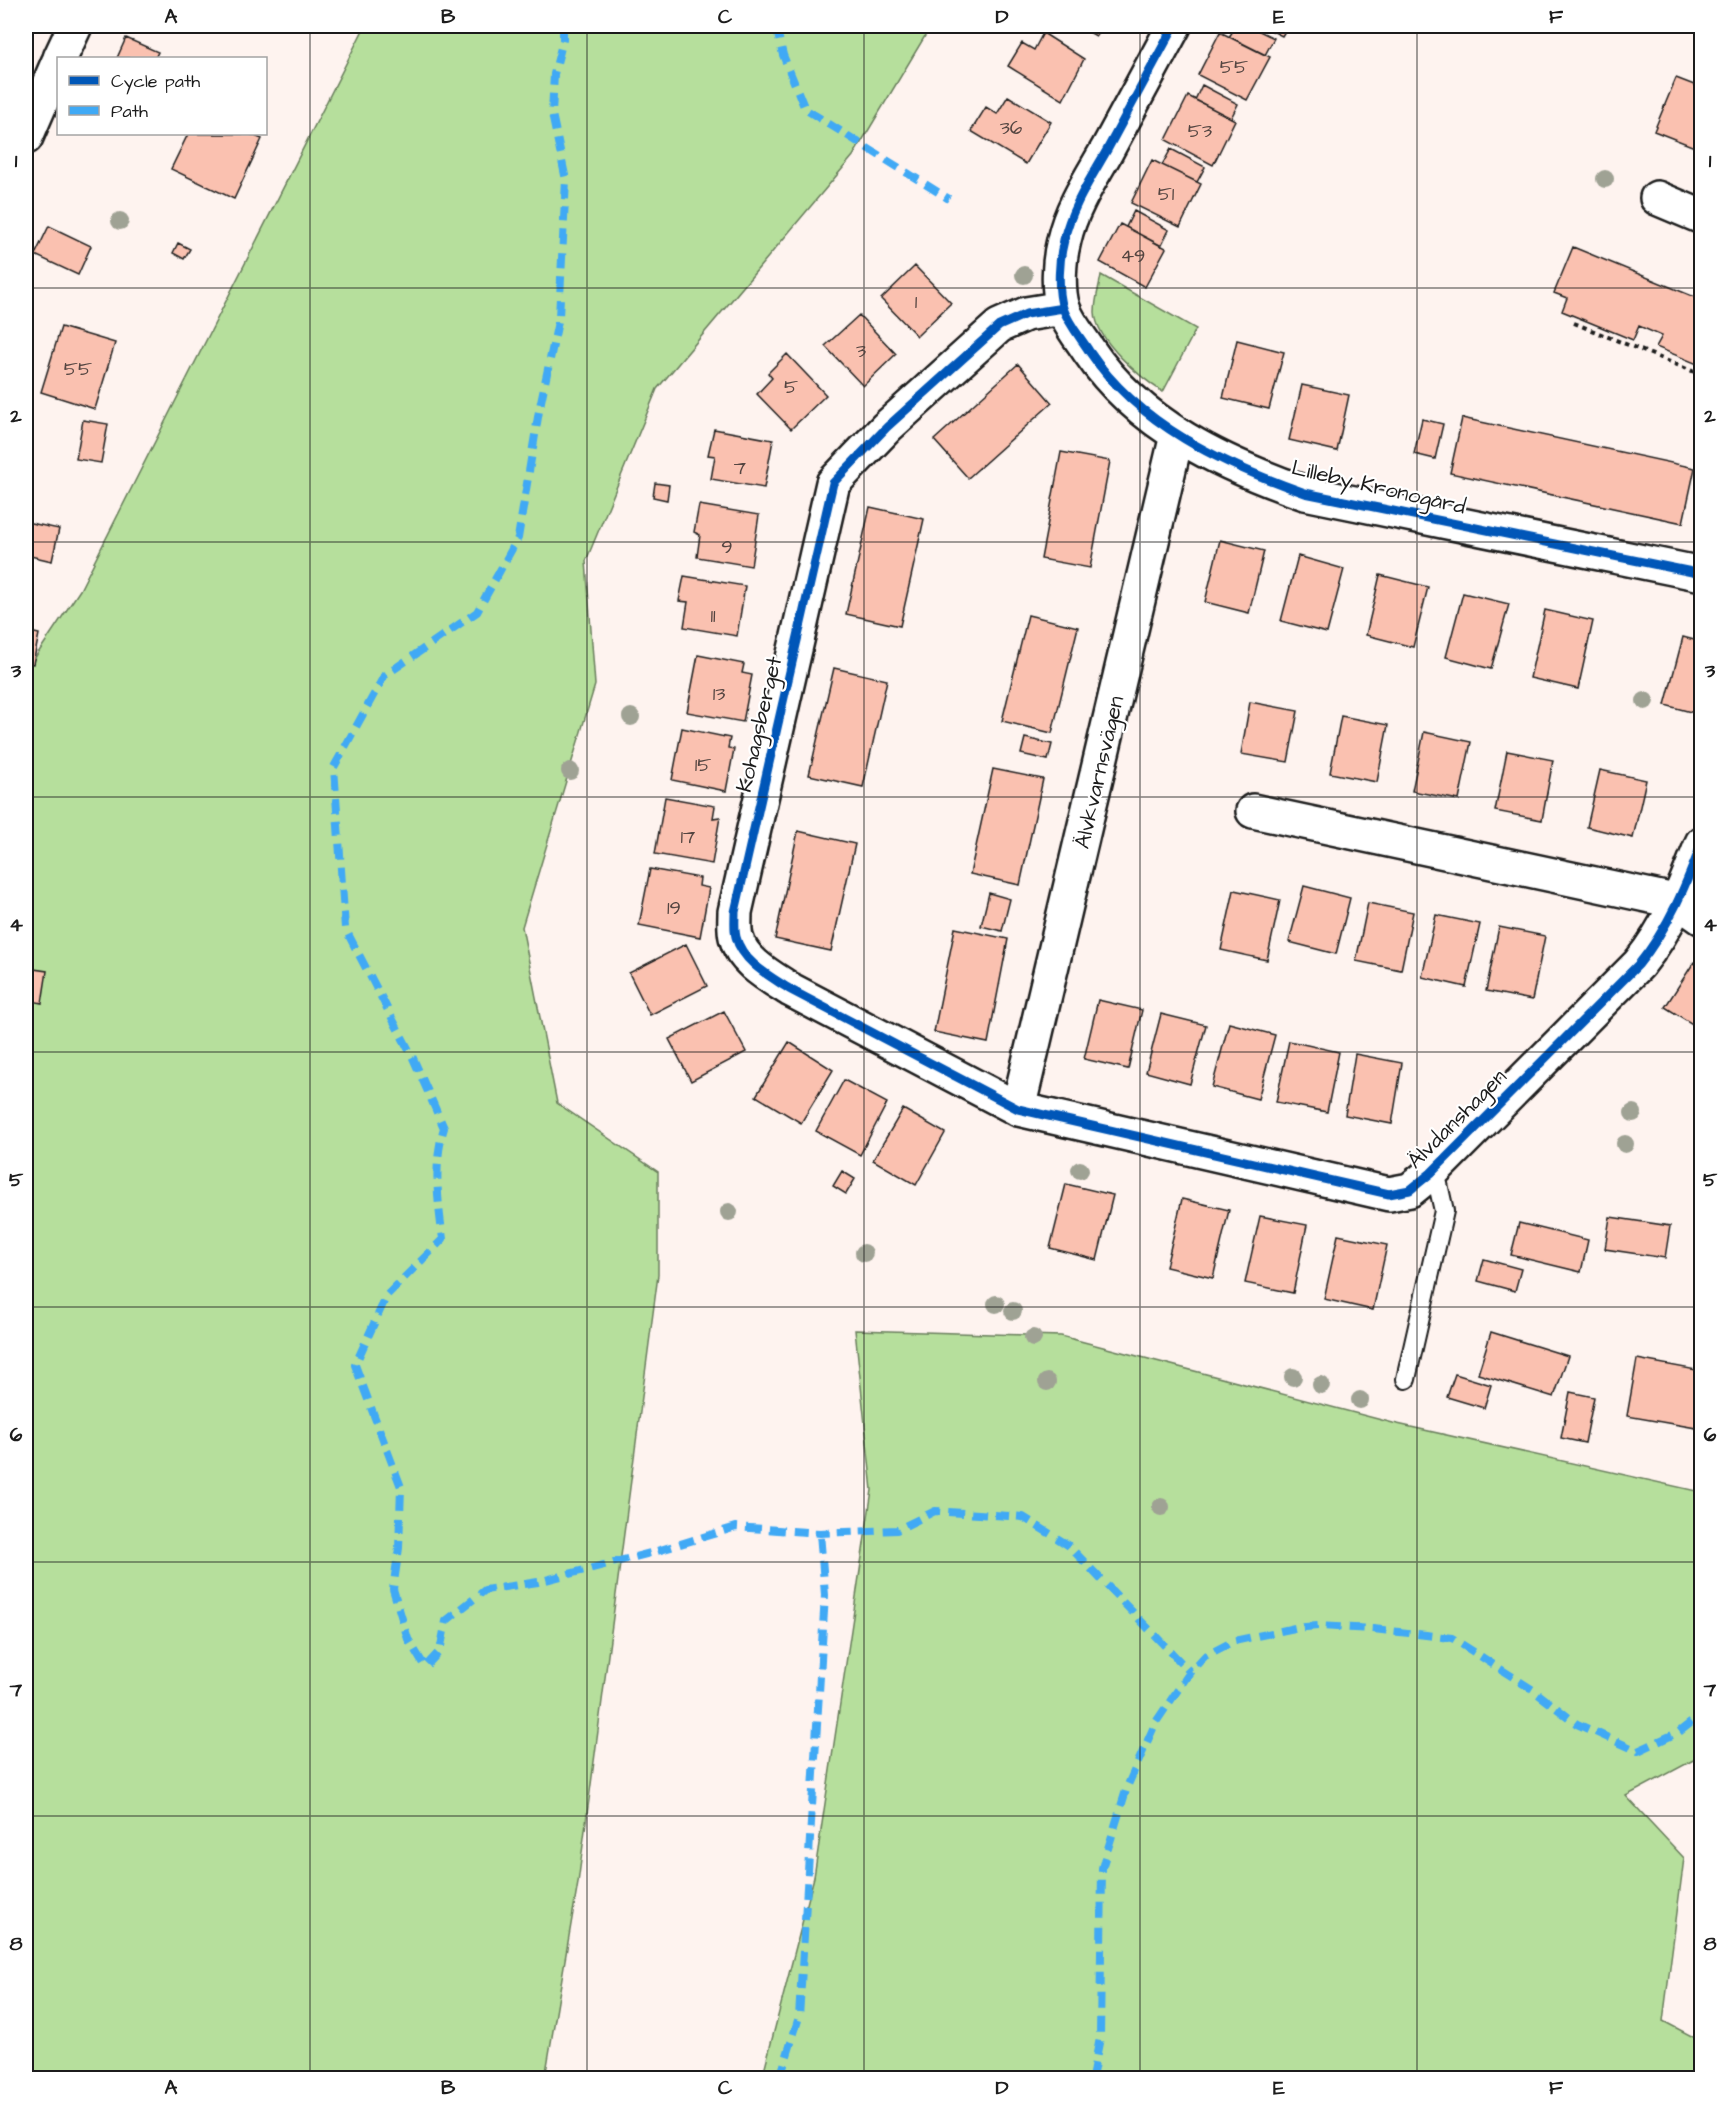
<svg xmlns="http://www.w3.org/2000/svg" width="1727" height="2104" font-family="'Architects Daughter',sans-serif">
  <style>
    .green { fill: #b6df9c; stroke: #697e5c; stroke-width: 1.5 }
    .building { fill: #fac1b0; stroke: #1c1c1c; stroke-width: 1.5 }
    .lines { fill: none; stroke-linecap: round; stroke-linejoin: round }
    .lane-casing { stroke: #1c1c1c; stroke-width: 22 }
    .street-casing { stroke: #1c1c1c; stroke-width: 38 }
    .path { stroke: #1c1c1c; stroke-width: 4; stroke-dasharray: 4.5 4.5; stroke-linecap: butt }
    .lane { stroke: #fff; stroke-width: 18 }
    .street { stroke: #fff; stroke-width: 33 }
    .quiet { stroke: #3fa9f5; stroke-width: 8; stroke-dasharray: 15 8; stroke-linecap: butt }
    .cycleway-casing { stroke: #fff; stroke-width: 13 }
    .cycleway { stroke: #0057b8; stroke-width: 9 }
    .tree { fill: #9fa294 }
    .grid { fill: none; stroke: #1c1c1c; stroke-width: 1.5; stroke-opacity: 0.55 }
    .labels { text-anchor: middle; stroke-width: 4.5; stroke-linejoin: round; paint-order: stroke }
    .number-label { font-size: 20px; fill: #544541 }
    .street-label { font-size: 22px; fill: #1c1c1c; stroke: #fff }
    .neatline { fill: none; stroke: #1c1c1c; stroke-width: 2 }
    .grid-label { font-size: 20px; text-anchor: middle; font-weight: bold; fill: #1c1c1c }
  </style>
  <rect width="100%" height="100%" fill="#fef3ef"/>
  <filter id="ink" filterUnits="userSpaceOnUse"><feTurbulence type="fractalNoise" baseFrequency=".0167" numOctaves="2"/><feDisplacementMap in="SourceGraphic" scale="12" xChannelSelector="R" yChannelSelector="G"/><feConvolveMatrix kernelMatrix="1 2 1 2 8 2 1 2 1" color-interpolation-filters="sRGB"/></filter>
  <g filter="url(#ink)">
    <path class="green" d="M365 26H931L853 156 657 389 586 561 595 685 522 927 557 1103 658 1172V1275L578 1883 545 2078H26V671L80 590Z
      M1101 275 1196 329 1163 392C1141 378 1096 341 1095 312 1095 300 1099 287 1101 275Z
      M855 1330 1061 1336 1393 1423 1701 1492V1756L1626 1796 1684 1858 1663 2021 1701 2041V2078H762L814 1877 872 1490Z"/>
    <path class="building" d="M1078 26H1102L1096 36Z
      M1236 26H1249L1274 38 1265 55 1229 37Z
      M1262 26H1288L1282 36Z
      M1220 32 1270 57 1247 100 1198 75Z
      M1043 33 1084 59 1063 100 1008 66 1022 43 1034 50Z
      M126 38 158 52 155 58H117Z
      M1676 78 1702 88V150L1654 131Z
      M1202 85 1238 104 1231 118 1195 100Z
      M1008 96 1051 122 1026 164 971 131 986 107 997 114Z
      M1188 96 1235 120 1213 165 1166 140Z
      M188 134H250L262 139 234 199 171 169Z
      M1171 149 1205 167 1197 182 1162 165Z
      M1152 160 1201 184 1180 227 1131 203Z
      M1134 211 1169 230 1161 246 1126 227Z
      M1120 224 1166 248 1145 287 1100 262Z
      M49 226 91 246 78 275 35 255Z
      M178 243 190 249 184 259 173 253Z
      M1573 247 1702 300V366L1656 347 1662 336 1639 326 1633 340 1562 311 1567 298 1554 293Z
      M915 266 951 303 917 336 881 299Z
      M859 315 896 354 863 386 825 346Z
      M61 327 115 343 95 409 41 392Z
      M1237 340 1284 352 1269 409 1223 398Z
      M787 354 826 395 791 429 757 394 772 378 768 373Z
      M1018 364 1052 403 968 478 934 440Z
      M1302 385 1349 395 1337 451 1289 440Z
      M1462 418 1695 468 1683 523 1450 473Z
      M1422 419 1443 424 1435 459 1414 454Z
      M83 420 108 424 101 463 76 459Z
      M714 429 773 440 764 488 711 479 715 456 708 455Z
      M1061 452 1110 461 1090 568 1041 559Z
      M655 483 669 485 667 500 653 497Z
      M699 505 759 515 751 566 697 557 700 535 694 532Z
      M870 507 924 519 900 626 846 614Z
      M26 522 59 529 52 561 26 555Z
      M1220 540 1264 551 1249 613 1205 602Z
      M1298 556 1344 569 1327 633 1281 621Z
      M1380 575 1428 587 1413 647 1366 635Z
      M684 576 745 586 737 636 684 627 688 602 679 601Z
      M1463 593 1509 604 1491 669 1446 657Z
      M1545 610 1593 621 1578 689 1530 678Z
      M1028 615 1078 627 1052 733 1002 721Z
      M26 631 39 634 33 664 26 663Z
      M1683 637 1702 642V715L1665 705Z
      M698 655 744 664 742 673 752 675 743 722 687 712Z
      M834 668 887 680 863 787 809 775Z
      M1250 702 1298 711 1288 762 1241 754Z
      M1341 716 1388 725 1377 782 1330 773Z
      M682 728 730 738 728 748 734 749 726 791 672 780Z
      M1424 732 1471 742 1459 800 1412 791Z
      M1025 738 1052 744 1048 760 1021 754Z
      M1507 751 1553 760 1542 820 1495 811Z
      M993 769 1043 779 1020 885 970 874Z
      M1600 770 1646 780 1633 838 1587 827Z
      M665 797 715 806 713 818 720 817 712 864 655 854Z
      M798 831 855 844 831 951 775 939Z
      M650 869 700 878 699 886 709 888 700 937 639 925Z
      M1304 886 1350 898 1336 954 1289 942Z
      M1234 890 1280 900 1267 960 1221 950Z
      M989 893 1010 899 1002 931 981 926Z
      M1368 903 1413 912 1401 970 1356 961Z
      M1436 915 1480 924 1466 987 1422 977Z
      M1499 927 1545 936 1532 1000 1486 991Z
      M955 928 1008 939 988 1043 934 1032Z
      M686 944 707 986 650 1015 629 973Z
      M1694 962 1702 967V1030L1665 1007Z
      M27 968 47 971 42 1003 26 1000Z
      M1098 1000 1142 1010 1128 1069 1084 1059Z
      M724 1011 746 1052 691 1081 669 1039Z
      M1161 1014 1206 1025 1190 1084 1146 1072Z
      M1229 1023 1275 1035 1258 1099 1212 1087Z
      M1289 1041 1339 1052 1327 1112 1276 1102Z
      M789 1042 833 1070 801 1123 756 1096Z
      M1355 1054 1402 1063 1392 1124 1345 1115Z
      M844 1080 887 1103 860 1155 816 1131Z
      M903 1109 945 1133 916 1185 873 1160Z
      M842 1171 855 1179 846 1194 833 1186Z
      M1066 1184 1113 1195 1097 1260 1050 1248Z
      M1182 1199 1229 1210 1213 1278 1166 1267Z
      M1260 1216 1307 1225 1293 1293 1245 1283Z
      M1610 1217 1670 1226 1665 1258 1605 1249Z
      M1519 1223 1588 1240 1581 1272 1511 1255Z
      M1338 1235 1387 1245 1373 1310 1324 1299Z
      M1484 1259 1521 1269 1515 1291 1478 1281Z
      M1491 1332 1568 1356 1554 1397 1478 1374Z
      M1637 1359 1702 1371V1429L1627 1416Z
      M1455 1374 1491 1385 1484 1408 1447 1397Z
      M1570 1392 1594 1397 1585 1443 1561 1438Z"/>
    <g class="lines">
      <defs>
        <path id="lane" d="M1406 1379 1444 1211 1438 1184 1431 1173"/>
        <path id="street" d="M1174 26C1152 67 1130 108 1107 150 1091 178 1071 208 1064 240 1059 259 1057 289 1063 308 1068 323 1080 337 1089 351 1139 425 1222 464 1305 493L1702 574
          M60 58 75 26
          M26 137 58 63
          M1657 198 1702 217
          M1063 308 1026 314 999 326 887 427 833 483 735 912C735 920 734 929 736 937 742 962 771 977 791 990L1018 1109 1389 1194 1410 1190 1431 1173 1639 964C1669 927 1685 887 1702 843
          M1253 811 1679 902 1702 918
          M1018 1109 1177 435"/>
      </defs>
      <use href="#lane" class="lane-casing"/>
      <use href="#street" class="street-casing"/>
      <path class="path" d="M1574 323 1702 375
        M1696 538 1702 522"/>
      <use href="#lane" class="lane"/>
      <use href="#street" class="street"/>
      <path class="quiet" d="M563 26V40L554 74 552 114 566 180 559 317 539 411 518 538 477 612 384 676 334 767 345 928 413 1058 444 1128C433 1163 438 1203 443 1239L387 1295 355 1365 401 1487 399 1548 393 1589 408 1639 425 1667 440 1651 446 1621 485 1590 538 1582 654 1552 736 1527 820 1533 897 1530 935 1511 1023 1517 1068 1545 1190 1672
        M776 26 783 55 805 109 949 199
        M780 2078 799 2017 825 1595 820 1533
        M1092 2078 1100 2038 1102 1868 1127 1787 1156 1722 1190 1672 1205 1656 1234 1641 1295 1628 1319 1626 1373 1629 1452 1638 1533 1690 1577 1724 1638 1751 1679 1732 1702 1714"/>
      <defs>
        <path id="cycleway" d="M1174 26C1152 67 1130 108 1107 150 1091 178 1071 208 1064 240 1059 259 1057 289 1063 308 1068 323 1080 337 1089 351 1139 425 1222 464 1305 493L1702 574
          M1063 308 1026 314 999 326 887 427 833 483 735 912C735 920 734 929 736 937 742 962 771 977 791 990L1018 1109 1389 1194 1410 1190 1431 1173 1639 964C1669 927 1685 887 1702 843"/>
      </defs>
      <use href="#cycleway" class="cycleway-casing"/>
      <use href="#cycleway" class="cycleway"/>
    </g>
    <g class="tree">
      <circle cx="1605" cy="179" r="9"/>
      <circle cx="120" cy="221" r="9"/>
      <circle cx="1024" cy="275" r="9"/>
      <circle cx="1645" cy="701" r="9"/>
      <circle cx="631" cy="717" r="9"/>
      <circle cx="570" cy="771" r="9"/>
      <circle cx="1633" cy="1113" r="9"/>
      <circle cx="1625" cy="1144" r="9"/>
      <circle cx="1080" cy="1170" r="9"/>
      <circle cx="729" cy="1212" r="9"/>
      <circle cx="864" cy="1253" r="9"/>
      <circle cx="996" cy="1304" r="9"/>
      <circle cx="1013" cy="1311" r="9"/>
      <circle cx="1033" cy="1338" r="9"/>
      <circle cx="1293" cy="1377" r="9"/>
      <circle cx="1047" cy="1382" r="9"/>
      <circle cx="1321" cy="1385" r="9"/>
      <circle cx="1360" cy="1400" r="9"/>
      <circle cx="1161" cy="1507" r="9"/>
    </g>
  </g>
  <path class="grid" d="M310 26V2078M587 26V2078M864 26V2078M1140 26V2078M1417 26V2078M26 288H1702M26 542H1702M26 797H1702M26 1052H1702M26 1307H1702M26 1562H1702M26 1816H1702"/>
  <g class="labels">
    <g class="number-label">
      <text x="1234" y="73">55</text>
      <text x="1011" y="134">36</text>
      <text x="1200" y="137">53</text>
      <text x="1166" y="200">51</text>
      <text x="1133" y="262">49</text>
      <text x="916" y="308">1</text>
      <text x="861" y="357">3</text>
      <text x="78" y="375">55</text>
      <text x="791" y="393">5</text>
      <text x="740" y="474">7</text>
      <text x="727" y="553">9</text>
      <text x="713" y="622">11</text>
      <text x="719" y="700">13</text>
      <text x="703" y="771">15</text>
      <text x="688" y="843">17</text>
      <text x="674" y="914">19</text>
    </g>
    <g class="street-label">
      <text transform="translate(1379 486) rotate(13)" y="8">Lilleby Kronogård</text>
      <text transform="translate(758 724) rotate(-77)" y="8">Kohagsberget</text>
      <text transform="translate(1098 772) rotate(-77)" y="8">Älvkvarnsvägen</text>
      <text transform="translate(1456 1118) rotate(-45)" y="8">Älvdanshagen</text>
    </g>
  </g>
  <rect width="1727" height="2104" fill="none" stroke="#fff" stroke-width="66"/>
  <rect x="57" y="57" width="210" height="78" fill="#ffffff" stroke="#a4a4a4" stroke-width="1.5"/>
  <rect x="69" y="76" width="30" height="9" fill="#0057b8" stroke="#a4a4a4" stroke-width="1.5"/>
  <text x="111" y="87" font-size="18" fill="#1c1c1c">Cycle path</text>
  <rect x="69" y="106" width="30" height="9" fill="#3fa9f5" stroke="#a4a4a4" stroke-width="1.5"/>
  <text x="111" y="117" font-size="18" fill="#1c1c1c">Path</text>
  <rect x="33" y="33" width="1661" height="2038" class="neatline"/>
  <g class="grid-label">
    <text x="171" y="23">A</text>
    <text x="448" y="23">B</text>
    <text x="725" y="23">C</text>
    <text x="1002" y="23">D</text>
    <text x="1279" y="23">E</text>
    <text x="1556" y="23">F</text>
    <text x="16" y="167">1</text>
    <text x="1710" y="167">1</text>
    <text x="16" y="422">2</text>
    <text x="1710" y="422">2</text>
    <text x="16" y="677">3</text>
    <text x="1710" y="677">3</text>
    <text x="16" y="931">4</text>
    <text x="1710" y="931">4</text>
    <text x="16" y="1186">5</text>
    <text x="1710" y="1186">5</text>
    <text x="16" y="1441">6</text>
    <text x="1710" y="1441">6</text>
    <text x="16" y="1696">7</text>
    <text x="1710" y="1696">7</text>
    <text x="16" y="1950">8</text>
    <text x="1710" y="1950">8</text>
    <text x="171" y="2094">A</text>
    <text x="448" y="2094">B</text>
    <text x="725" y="2094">C</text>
    <text x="1002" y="2094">D</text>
    <text x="1279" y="2094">E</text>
    <text x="1556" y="2094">F</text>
  </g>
</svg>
